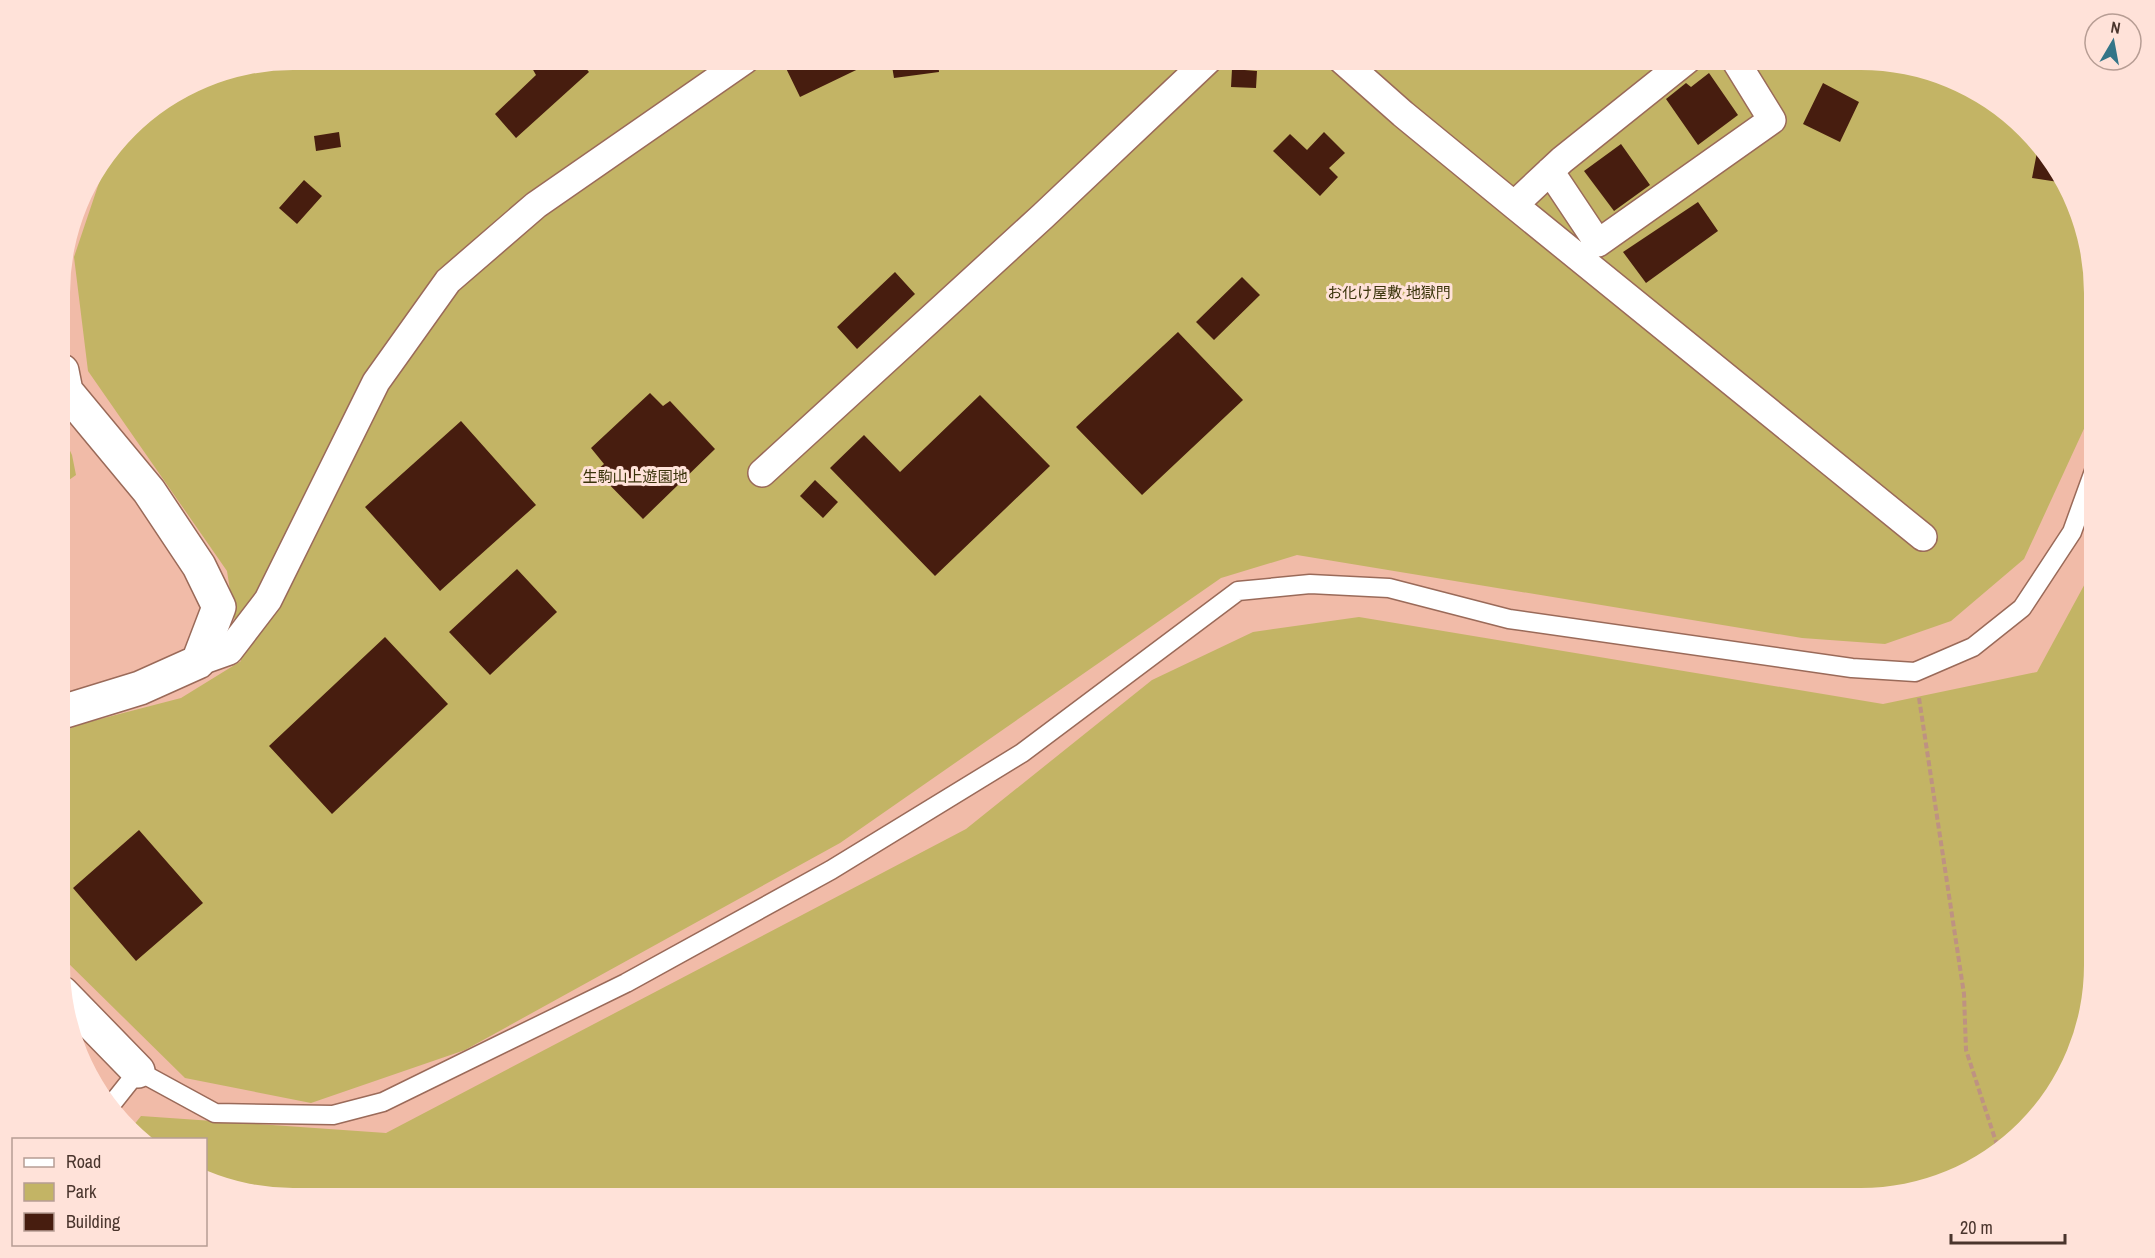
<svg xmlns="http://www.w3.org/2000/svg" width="2155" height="1258" font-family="'Archivo Narrow','Noto Sans JP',sans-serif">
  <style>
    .green { fill: #c3b465 }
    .building { fill: #471d0f }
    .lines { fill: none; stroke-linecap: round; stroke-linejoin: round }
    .service-casing { stroke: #9a6a59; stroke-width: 21 }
    .pedestrian-casing { stroke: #9a6a59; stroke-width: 30 }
    .tertiary-casing { stroke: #9a6a59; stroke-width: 36 }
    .path { stroke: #be9282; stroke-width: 4; stroke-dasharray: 6 3; stroke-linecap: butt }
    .service { stroke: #fff; stroke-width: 18 }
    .pedestrian { stroke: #fff; stroke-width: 27 }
    .tertiary { stroke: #fff; stroke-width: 33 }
    .labels { text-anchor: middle; stroke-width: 6; stroke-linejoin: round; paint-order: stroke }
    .park-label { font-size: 15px; fill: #3a330a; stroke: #ffe2d9 }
  </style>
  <rect width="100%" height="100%" fill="#f1bba8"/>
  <path class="green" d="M294 60H1861L1922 68 1978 91 2056 164 2083 219 2094 278V407L2024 559 1951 621 1885 644 1802 638 1297 555 1221 578 840 843 465 1050 311 1103 185 1078 62 957V733L77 725 181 698 241 661 227 571 88 371 74 257 106 162 139 118 205 78Z
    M62 434 72 455 76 475 62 485Z
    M2094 567 2095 979 2064 1081 2027 1129 1978 1166 1876 1198H294L234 1190 206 1178V1140L148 1139 133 1126 141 1116 386 1133 966 829 1152 680 1253 632 1359 617 1883 704 2037 672Z"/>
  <path class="building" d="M544 60H579L589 72 516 138 495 114 536 75 532 68Z
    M782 60H877L800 97Z
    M891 60H938L939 72 894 78Z
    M1232 69 1257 71 1256 88 1231 87Z
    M1709 73 1738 115 1698 145 1666 99 1686 83 1691 87Z
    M1823 83 1859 102 1840 142 1803 124Z
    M339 132 341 147 316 151 314 136Z
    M1324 132 1345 153 1329 168 1338 177 1320 196 1273 151 1290 134 1307 150Z
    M1621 144 1650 185 1614 211 1584 171Z
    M2038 147 2056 164 2065 183 2032 178Z
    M304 180 322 196 297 224 279 208Z
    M1698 202 1718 231 1646 283 1623 252Z
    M895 272 915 294 857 349 837 327Z
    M1242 277 1260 295 1214 340 1196 322Z
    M1178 332 1243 400 1142 495 1076 427Z
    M650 393 663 406 670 401 715 449 643 519 596 471 604 464 591 448Z
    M980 395 1050 466 935 576 830 468 864 435 900 472Z
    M461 421 536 505 440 591 365 507Z
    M815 480 838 502 823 518 800 496Z
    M517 569 557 612 490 675 449 632Z
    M385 637 448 704 332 814 269 746Z
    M139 830 203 903 136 961 73 888Z"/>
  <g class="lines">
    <defs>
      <path id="service" d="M111 1105 138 1071 215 1113 333 1115 383 1102 626 983 831 870 1022 753 1238 591 1310 584 1389 588 1509 619 1852 668 1915 672 1973 647 2022 608 2072 532 2094 471"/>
      <path id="pedestrian" d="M1342 60 1403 114 1514 205 1923 537
        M1550 171 1598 243 1772 120 1735 60
        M1514 205 1562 160 1687 60
        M762 473 1043 216 1208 60
        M198 662 229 651 268 600 376 382 448 281 536 205 745 60"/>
      <path id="tertiary" d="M62 371 66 391 149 491 199 566 219 607 198 662 140 688 62 712
        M62 993 138 1071"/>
    </defs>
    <use href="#service" class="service-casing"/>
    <use href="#pedestrian" class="pedestrian-casing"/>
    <use href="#tertiary" class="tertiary-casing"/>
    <path class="path" d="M1919 698 1964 994 1966 1050 1999 1151"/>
    <use href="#service" class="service"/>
    <use href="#pedestrian" class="pedestrian"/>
    <use href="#tertiary" class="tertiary"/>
  </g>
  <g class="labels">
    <g class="park-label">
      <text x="1389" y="298">お化け屋敷 地獄門</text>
      <text x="635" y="482">生駒山上遊園地</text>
    </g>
  </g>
  <path d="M0 0H2155V1258H0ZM293 70H1861A223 223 0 0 1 2084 293V965A223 223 0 0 1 1861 1188H293A223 223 0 0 1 70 965V293A223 223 0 0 1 293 70Z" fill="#ffe2d9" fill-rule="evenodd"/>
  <rect x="12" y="1138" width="195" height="108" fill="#ffe2d9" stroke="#b79d94" stroke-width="1.5"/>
  <rect x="24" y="1158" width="30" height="9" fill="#ffffff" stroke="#b79d94" stroke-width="1.5"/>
  <text x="66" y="1168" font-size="18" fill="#4a352d">Road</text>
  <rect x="24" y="1183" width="30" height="18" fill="#c3b465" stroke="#b79d94" stroke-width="1.5"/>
  <text x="66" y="1198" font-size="18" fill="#4a352d">Park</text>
  <rect x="24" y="1213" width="30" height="18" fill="#471d0f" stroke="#b79d94" stroke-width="1.5"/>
  <text x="66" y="1228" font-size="18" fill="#4a352d">Building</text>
  <g transform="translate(2113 42) rotate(10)"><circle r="28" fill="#ffe2d9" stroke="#b79d94" stroke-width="1.5"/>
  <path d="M0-4.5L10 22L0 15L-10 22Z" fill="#347588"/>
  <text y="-9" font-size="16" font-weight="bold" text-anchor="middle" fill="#4a352d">N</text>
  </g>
  <path d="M1951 1234v9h114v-9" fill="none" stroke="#4a352d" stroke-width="3"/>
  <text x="1960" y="1234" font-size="18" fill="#4a352d" stroke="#ffe2d9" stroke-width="4.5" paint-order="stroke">20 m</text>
</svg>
